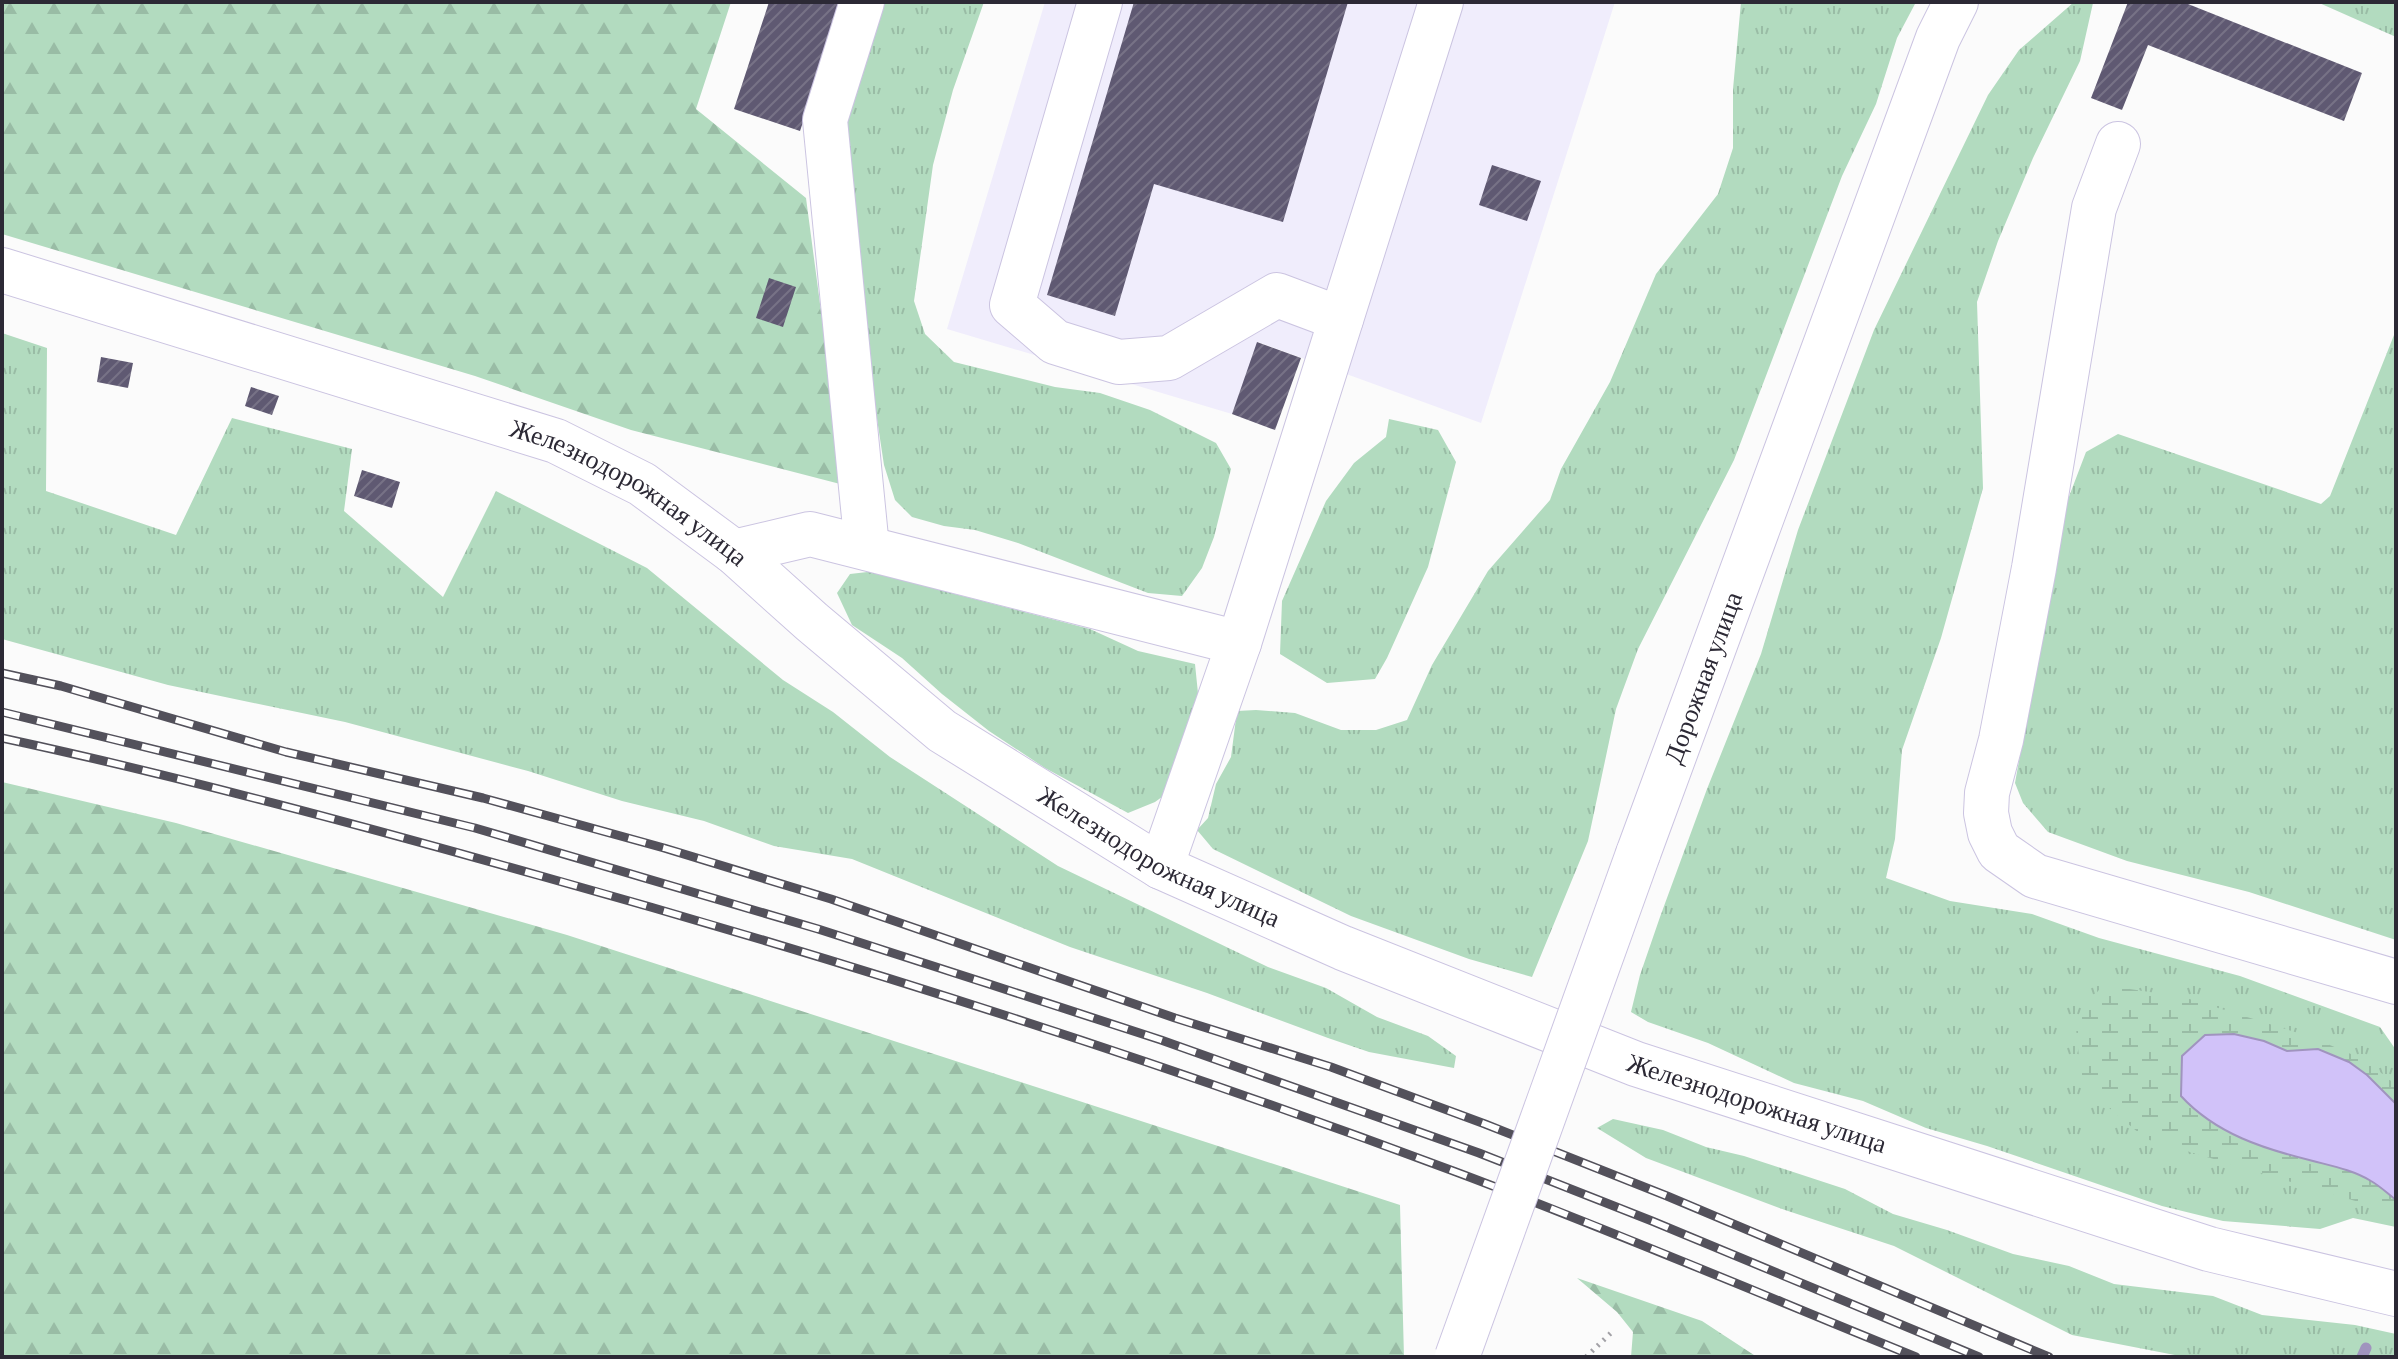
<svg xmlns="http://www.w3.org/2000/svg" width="2398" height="1359" font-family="'Crimson Pro',serif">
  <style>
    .built { fill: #f0edfc }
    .grass { fill: url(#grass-tufts) }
    .forest { fill: url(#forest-firs) }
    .wetland { fill: url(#wetland-marsh) }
    .water { fill: #d1c2f9; stroke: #a094be; stroke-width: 2 }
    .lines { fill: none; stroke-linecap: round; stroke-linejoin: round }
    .stream { stroke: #a094be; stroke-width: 11 }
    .building { fill: url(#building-hatch) }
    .minor-casing { stroke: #cbc4e1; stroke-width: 46 }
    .major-casing { stroke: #cbc4e1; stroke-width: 46 }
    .path { stroke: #a2a1a6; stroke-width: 5; stroke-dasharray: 2 6; stroke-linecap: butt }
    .minor { stroke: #fff; stroke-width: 44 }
    .major { stroke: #fff; stroke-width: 44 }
    .rail-casing { stroke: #53515b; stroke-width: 9 }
    .rail { stroke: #fff; stroke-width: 6; stroke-dasharray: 18; stroke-linecap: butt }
    .minor-bridge-casing { stroke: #cbc4e1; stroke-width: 46; stroke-linecap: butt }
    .minor-bridge { stroke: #fff; stroke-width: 44 }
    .labels { text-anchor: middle; stroke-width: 8; stroke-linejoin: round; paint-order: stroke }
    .street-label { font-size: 26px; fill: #2c2935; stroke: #fff }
  </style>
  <defs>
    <pattern id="grass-tufts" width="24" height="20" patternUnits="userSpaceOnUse" patternTransform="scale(2)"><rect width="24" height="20" fill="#b2dbbf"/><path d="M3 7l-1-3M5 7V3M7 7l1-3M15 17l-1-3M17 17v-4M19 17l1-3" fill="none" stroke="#99bca5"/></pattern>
    <pattern id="forest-firs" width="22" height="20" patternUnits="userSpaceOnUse" patternTransform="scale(2)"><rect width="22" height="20" fill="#b2dbbf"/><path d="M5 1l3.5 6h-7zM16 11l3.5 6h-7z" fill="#99bca5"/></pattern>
    <pattern id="wetland-marsh" width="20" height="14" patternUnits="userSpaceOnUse" patternTransform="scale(2)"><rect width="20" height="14" fill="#b2dbbf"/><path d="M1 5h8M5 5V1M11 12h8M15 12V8" fill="none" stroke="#99bca5"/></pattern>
    <pattern id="building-hatch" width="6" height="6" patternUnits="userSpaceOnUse" patternTransform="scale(2)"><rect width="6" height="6" fill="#5f5972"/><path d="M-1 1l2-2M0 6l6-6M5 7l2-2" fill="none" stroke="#777286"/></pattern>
  </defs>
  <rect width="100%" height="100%" fill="#fbfbfb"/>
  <path class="built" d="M1045 2H1615L1481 423 1258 342 1232 414 947 329Z"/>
  <path class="grass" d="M882 2H984L953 90 933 165 914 301 925 334 954 362 1055 387 1100 393 1150 410 1216 443 1231 469 1214 537 1202 568 1182 596 1148 593 1018 543 975 530 944 526 912 517 895 500 884 465 841 181 852 74Z
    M1741 2H1916L1897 38 1876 104 1842 176 1734 460 1638 649 1616 709 1588 841 1532 977 1469 959 1351 916 1213 849 1197 830 1208 818 1216 784 1231 757 1237 711 1256 710 1295 713 1341 730H1376L1407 720 1432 665 1488 571 1550 500 1561 469 1610 382 1656 274 1718 194 1733 148V89Z
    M2074 2 2093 3 2080 61 2033 158 1998 241 1977 302 1983 488 1941 638 1902 750 1895 839 1886 878 1950 901 2032 914 2099 938 2240 976 2380 1027 2396 1050V1227L2353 1218 2320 1229 2223 1221 2162 1206 1987 1146 1926 1128 1863 1101 1794 1083 1708 1043 1648 1022 1631 1012 1640 975 1660 917 1707 789 1761 654 1798 530 1874 330 1988 95 2019 50Z
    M2317 2H2396V37Z
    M2396 330V940L2249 892 2127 861 2048 832 2023 803 2015 783 2065 507 2086 452 2118 434 2321 504 2330 496Z
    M2 333 47 348 46 491 176 535 232 418 352 449 344 511 443 597 496 491 647 568 783 680 833 712 890 757 1058 866 1268 967 1326 988 1377 1017 1428 1036 1456 1056 1454 1068 1369 1052 1328 1038 1207 993 1070 947 852 859 774 846 704 821 622 801 528 771 345 722 168 685 2 639Z
    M1389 419 1438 430 1456 462 1428 567 1387 658 1375 679 1327 683 1280 654 1282 601 1326 501 1354 463 1386 437Z
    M885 570 955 594 1090 629 1138 651 1195 664 1200 713 1166 794 1155 802 1128 813 1045 768 989 731 942 694 902 658 852 625 837 593 850 574Z
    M1613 1119 1663 1130 1706 1147 1744 1156 1845 1189 1893 1214 1947 1230 2013 1254 2069 1266 2114 1284 2213 1296 2262 1315 2355 1325 2396 1334V1357H2185L2072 1335 1894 1246 1785 1210 1646 1158 1597 1128Z"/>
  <path class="forest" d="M2 2H731L696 109 806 198 844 485 631 430 475 376 2 234Z
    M2 782 176 823 567 935 1400 1205 1404 1357H2Z
    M1577 1278 1702 1321 1757 1357H1631L1633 1332 1617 1312Z"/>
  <path class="wetland" d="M2103 985 2183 997 2311 1037 2365 1060 2396 1085V1213L2146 1139 2082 1085 2075 1019Z"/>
  <path class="water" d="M2234 1034 2264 1041 2287 1051 2318 1049 2349 1062 2367 1075 2396 1104V1200C2388 1194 2380 1186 2371 1181 2353 1170 2332 1166 2313 1161 2264 1149 2216 1134 2181 1096L2182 1056 2205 1035Z"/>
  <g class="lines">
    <path class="stream" d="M2362 1357 2366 1348"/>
  </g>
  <path class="building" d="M769 2H843L800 131 734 109Z
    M1134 2H1348L1283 222 1154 184 1115 316 1047 295Z
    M2128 2H2183L2362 73 2344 121 2148 45 2122 110 2091 98Z
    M1492 165 1541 181 1527 221 1479 205Z
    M769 278 796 287 783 327 756 318Z
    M1257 342 1301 358 1275 430 1232 414Z
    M101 357 133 363 128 388 97 382Z
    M251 387 279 396 272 415 245 406Z
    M362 470 400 482 392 508 354 496Z"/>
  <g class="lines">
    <defs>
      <g id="minor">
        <path d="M862 2 825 120 867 548"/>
        <path d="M1100 2 1012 305 1055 342 1119 362 1169 358 1277 295 1341 319"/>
        <path d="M2118 144 2094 208 2034 568 2001 740 1987 793 1986 813 1990 833 1999 851 2035 876 2396 982"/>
        <path d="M734 552 810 534 1239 643"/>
        <path id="s1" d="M1638 854 1938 38 1956 2"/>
        <path d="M1161 867 1239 643 1441 2"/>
      </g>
      <g id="major">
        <path id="s2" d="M2 270 556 441 642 484 734 552 812 622 942 731 1161 867 1343 948 1636 1064 2209 1249 2396 1294"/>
      </g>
    </defs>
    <use href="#minor" class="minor-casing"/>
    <use href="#major" class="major-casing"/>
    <path class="path" d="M1586 1357 1614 1330"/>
    <use href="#minor" class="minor"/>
    <use href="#major" class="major"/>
    <defs>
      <path id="rail" d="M2 673 61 686 286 752 483 798 664 848 831 899 1175 1018 1331 1067 1485 1124 1667 1196 2049 1357
        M2 712 475 828 818 929 989 984 1161 1040 1479 1153 1652 1221 1979 1357
        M2 738C183 777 363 826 541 876 850 962 1156 1060 1456 1172 1611 1230 1763 1295 1916 1357"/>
    </defs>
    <use href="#rail" class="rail-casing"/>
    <use href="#rail" class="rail"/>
    <defs>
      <path id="minor-bridge" d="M1457 1357 1638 854"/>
    </defs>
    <use href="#minor-bridge" class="minor-bridge-casing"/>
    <use href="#minor-bridge" class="minor-bridge"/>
  </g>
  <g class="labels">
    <g class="street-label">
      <text dy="9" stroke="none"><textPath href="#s2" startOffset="668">Железнодорожная улица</textPath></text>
      <text dy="9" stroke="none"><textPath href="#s1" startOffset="188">Дорожная улица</textPath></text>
      <text dy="9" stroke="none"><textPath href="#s2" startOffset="1316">Железнодорожная улица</textPath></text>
      <text dy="9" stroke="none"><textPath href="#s2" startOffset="1964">Железнодорожная улица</textPath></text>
    </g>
  </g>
  <rect width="2398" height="1359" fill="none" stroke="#2c2935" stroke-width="8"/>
</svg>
